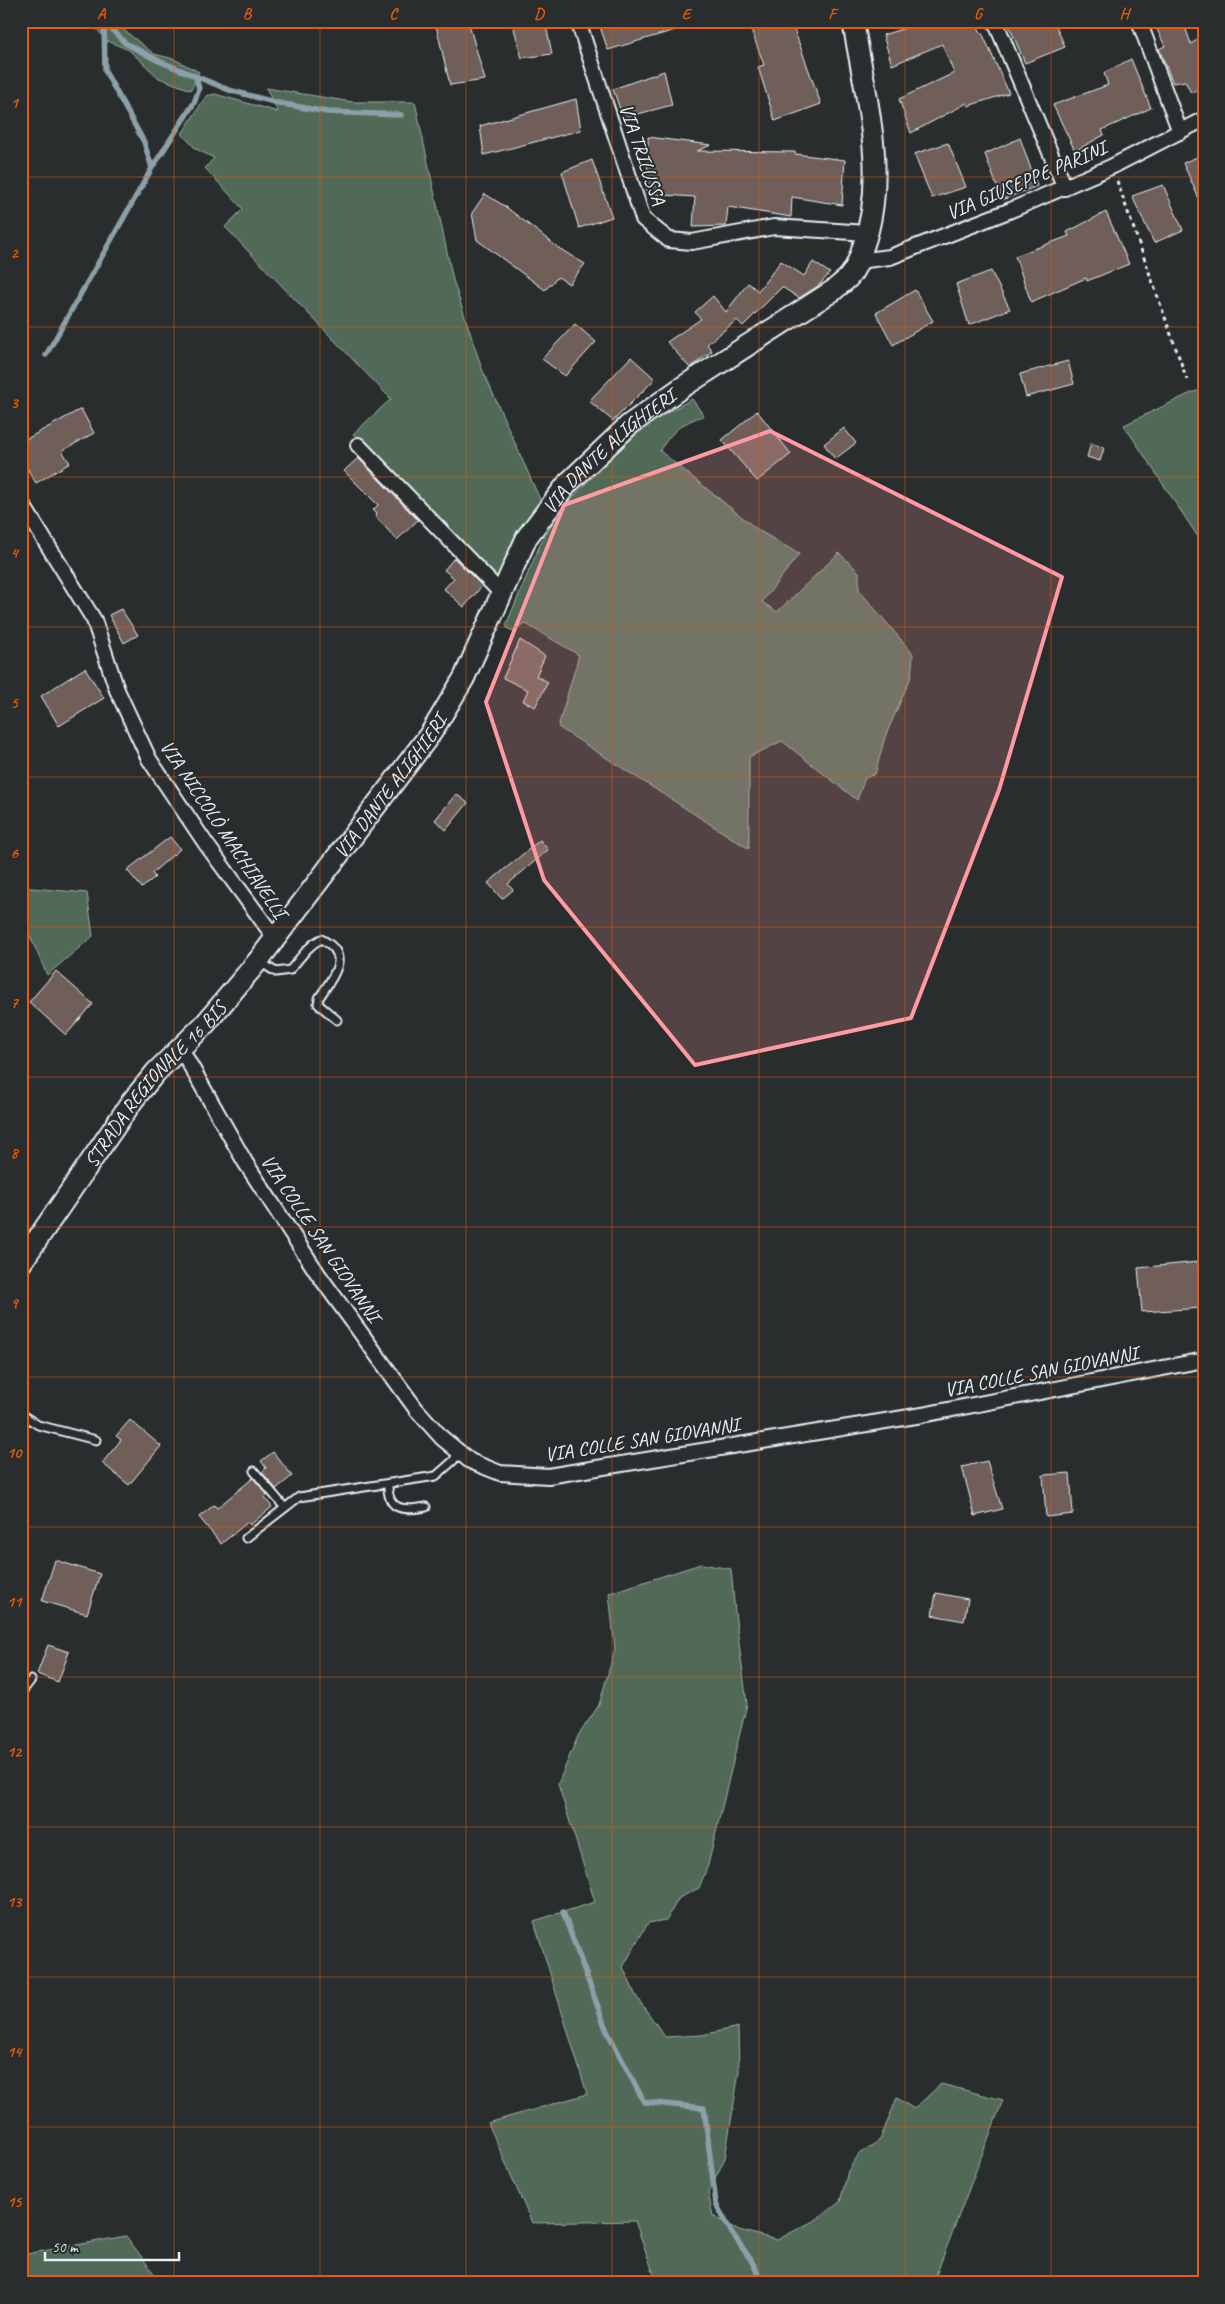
<svg xmlns="http://www.w3.org/2000/svg" width="1225" height="2304" font-family="Caveat,sans-serif">
  <style>
    .green { fill: #516a59; stroke: #9caea8 }
    .lines { fill: none; stroke-linecap: round; stroke-linejoin: round }
    .stream { stroke: #8ca0a9; stroke-width: 5.5 }
    .building { fill: #705f59; stroke: #e8f1f8 }
    .lane-casing { stroke: #e8f1f8; stroke-width: 11 }
    .street-casing { stroke: #e8f1f8; stroke-width: 18 }
    .secondary-casing { stroke: #e8f1f8; stroke-width: 24 }
    .path { stroke: #e8f1f8; stroke-width: 3; stroke-dasharray: 4 4; stroke-linecap: butt }
    .lane { stroke: #2a2d2e; stroke-width: 7 }
    .street { stroke: #2a2d2e; stroke-width: 14 }
    .secondary { stroke: #2a2d2e; stroke-width: 20 }
    .marked { fill: #ff9aa2; fill-opacity: 0.2; stroke: #ff9aa2; stroke-width: 4; stroke-linejoin: round }
    .grid { fill: none; stroke: #e8590c; stroke-width: 1; stroke-opacity: 0.55 }
    .labels { text-anchor: middle; stroke-width: 4; stroke-linejoin: round; paint-order: stroke }
    .street-label { font-size: 20px; fill: #e8f1f8; stroke: #2a2d2e }
    .neatline { fill: none; stroke: #e8590c; stroke-width: 2 }
    .grid-label { font-size: 16px; text-anchor: middle; font-weight: bold; fill: #e8590c }
  </style>
  <rect width="100%" height="100%" fill="#2a2d2e"/>
  <filter id="ink" filterUnits="userSpaceOnUse"><feTurbulence type="fractalNoise" baseFrequency=".02" numOctaves="2"/><feDisplacementMap in="SourceGraphic" scale="10" xChannelSelector="R" yChannelSelector="G"/><feConvolveMatrix kernelMatrix="1 2 1 2 8 2 1 2 1" color-interpolation-filters="sRGB"/></filter>
  <g filter="url(#ink)">
    <path class="green" d="M90 21H119L125 31 154 54 174 59 199 72 191 90 159 78 129 50 107 41Z
      M266 88 352 102H415L453 280 482 369 542 504 500 586 373 452 353 434 391 399 225 227 243 209 205 168 214 158 196 149 182 134 206 96 215 94 278 112Z
      M1204 389V546L1124 425 1191 393Z
      M692 399 704 416C684 421 670 432 660 451L758 530 799 554 762 602 777 612 839 553 859 572V590L913 654 911 677 885 737 875 774 865 778 857 800 782 741 749 757V849L558 727 579 655 524 623 514 631 508 629 506 625 539 547 555 518 563 508 610 458 645 425Z
      M21 887 87 893 93 936 47 975 21 915Z
      M701 1564 731 1569 735 1613 747 1704 708 1865 699 1888 679 1898 666 1920 648 1923 623 1967 636 1996 665 2037 702 2035 738 2027 739 2072 725 2158 708 2193 713 2216 739 2230 777 2240 817 2219 840 2202 848 2171 859 2154 880 2140 897 2098 914 2109 941 2084 1003 2100 933 2283H657L635 2221 532 2223 488 2123 587 2094 534 1921 595 1902 558 1784 578 1736 599 1705 615 1649 609 1593Z
      M126 2236 161 2283H21V2255Z"/>
    <g class="lines">
      <path class="stream" d="M104 21 125 43 159 61 229 90 278 103 327 112 401 115
        M152 168 194 103 199 89 196 77
        M46 355 152 168 144 142 105 71 104 22
        M563 1912 606 2029 644 2102 704 2108 716 2204 732 2233 751 2260 763 2283"/>
    </g>
    <path class="building" d="M435 21H468L485 80 450 85Z
      M512 21H545L552 54 522 58Z
      M598 21H692V25L608 50Z
      M748 21H791L821 104 775 121 758 67 764 65Z
      M927 21H974L984 37 1009 93 968 106 967 103 911 133 899 99 954 73 942 44 892 65 883 35Z
      M1007 21H1054L1065 47 1025 63Z
      M1153 21H1183L1191 44 1204 35V86L1191 93 1185 81 1173 83 1159 49 1165 46Z
      M1131 59 1151 108 1102 130 1104 135 1075 151 1053 105 1108 85 1104 73Z
      M664 71 672 105 623 118 613 89Z
      M576 99 581 130 484 155 480 126Z
      M648 137 711 145 697 151 795 152V154L845 160 842 205 792 197 791 217 728 207 726 226 693 227 695 197 647 194Z
      M1020 138 1037 186 1002 200 985 154Z
      M948 143 966 187 932 198 914 154Z
      M1204 154V210L1183 163Z
      M592 160 612 217 579 228 562 172Z
      M1163 185 1183 230 1154 243 1132 196Z
      M485 194 506 207 560 249 585 264 569 284 558 277 545 290 477 240 472 213Z
      M1106 212 1129 264 1087 281 1086 278 1031 302 1015 256 1069 236 1067 232Z
      M781 261 804 276 813 262 830 273 818 286 799 298 782 287 743 326 737 320 707 344 712 351 690 368 667 342 701 319 695 312 713 296 726 312 748 283 758 291Z
      M991 271 1010 309 969 325 956 284Z
      M915 290 933 321 893 345 876 313Z
      M575 324 596 342 565 376 542 359Z
      M631 357 655 379 613 421 589 401Z
      M1068 361 1074 384 1026 397 1020 374Z
      M81 409 94 433 62 451 70 463 36 483 21 458V442Z
      M757 411 791 454 757 481 722 440Z
      M844 428 856 443 835 459 824 444Z
      M1091 443 1104 448 1100 461 1087 457Z
      M358 458 418 520 397 540 375 516 377 514 373 510 378 505 344 471Z
      M454 558 482 586 464 607 444 589 454 578 444 570Z
      M121 609 138 635 124 643 109 615Z
      M520 640 545 656 536 676 548 682 535 707 523 701 528 690 503 678Z
      M85 668 104 698 59 726 41 696Z
      M456 794 468 803 446 830 435 820Z
      M170 837 180 849 152 873 155 877 142 888 127 870Z
      M540 840 548 850 508 884 513 890 502 899 488 883Z
      M56 971 93 1004 66 1035 29 1002Z
      M1198 1262 1202 1308 1142 1312 1138 1268Z
      M130 1420 161 1446 129 1485 102 1463 121 1440 116 1436Z
      M273 1452 292 1476 276 1489 262 1472 266 1468 261 1461Z
      M987 1461 1002 1509 975 1516 962 1467Z
      M1070 1473 1073 1514 1046 1517 1043 1475Z
      M253 1478 268 1495 265 1498 272 1507 250 1525 248 1522 221 1544 199 1517 214 1505 217 1508Z
      M55 1560 100 1574 87 1614 42 1601Z
      M936 1593 968 1599 964 1621 932 1615Z
      M48 1645 69 1652 58 1682 37 1674Z"/>
    <g class="lines">
      <defs>
        <path id="lane" d="M260 962 276 972 290 970C300 959 307 946 321 939 353 955 333 976 319 998L318 1004 337 1020
          M21 1414 38 1425 96 1440
          M254 1471 285 1508
          M388 1484C387 1511 404 1511 426 1507
          M246 1538 299 1497 436 1476 453 1461 459 1452
          M21 1693 31 1680"/>
        <path id="street" d="M578 21 643 219 669 240 692 242 774 227 868 233
          M995 21 1065 188
          M1139 21 1180 132
          M858 261 890 257 1011 210 1111 167 1204 119
          M358 445 502 594
          M21 502 94 620 117 690 149 759 206 844 275 938
          M180 1047 245 1162 318 1274 416 1409 442 1438 470 1461 500 1473 548 1476 922 1415 1204 1360"/>
        <g id="secondary">
          <path id="s1" d="M21 1263 133 1100 156 1072 205 1024 258 961 431 733 464 678 527 537 568 483 629 425 681 388 834 290C838 286 844 282 848 278 856 269 860 258 863 247 889 174 865 95 853 21"/>
        </g>
      </defs>
      <use href="#lane" class="lane-casing"/>
      <use href="#street" class="street-casing"/>
      <use href="#secondary" class="secondary-casing"/>
      <path class="path" d="M1117 181 1187 380"/>
      <use href="#lane" class="lane"/>
      <use href="#street" class="street"/>
      <use href="#secondary" class="secondary"/>
    </g>
  </g>
  <path class="marked" d="M770 431 1062 577 999 790 911 1018 695 1065 544 880 486 702 564 505Z"/>
  <path class="grid" d="M174 21V2283M320 21V2283M466 21V2283M612 21V2283M759 21V2283M905 21V2283M1051 21V2283M21 177H1204M21 327H1204M21 477H1204M21 627H1204M21 777H1204M21 927H1204M21 1077H1204M21 1227H1204M21 1377H1204M21 1527H1204M21 1677H1204M21 1827H1204M21 1977H1204M21 2127H1204"/>
  <g class="labels">
    <g class="street-label">
      <text transform="translate(643 154) rotate(71)" y="7">VIA TRILUSSA</text>
      <text transform="translate(1026 180) rotate(-23)" y="7">VIA GIUSEPPE PARINI</text>
      <text dy="7" stroke="none"><textPath href="#s1" startOffset="1009">VIA DANTE ALIGHIERI</textPath></text>
      <text dy="7" stroke="none"><textPath href="#s1" startOffset="604">VIA DANTE ALIGHIERI</textPath></text>
      <text transform="translate(224 829) rotate(56)" y="7">VIA NICCOLÒ MACHIAVELLI</text>
      <text dy="7" stroke="none"><textPath href="#s1" startOffset="224">STRADA REGIONALE 16 BIS</textPath></text>
      <text transform="translate(321 1238) rotate(56)" y="7">VIA COLLE SAN GIOVANNI</text>
      <text transform="translate(1041 1371) rotate(-11)" y="7">VIA COLLE SAN GIOVANNI</text>
      <text transform="translate(642 1439) rotate(-9)" y="7">VIA COLLE SAN GIOVANNI</text>
    </g>
  </g>
  <rect width="1225" height="2304" fill="none" stroke="#2a2d2e" stroke-width="55"/>
  <path d="M45 2252v8h134v-8" fill="none" stroke="#e8f1f8" stroke-width="2.5"/>
  <text x="52" y="2252" font-size="15" fill="#e8f1f8" stroke="#2a2d2e" stroke-width="4" paint-order="stroke">50 m</text>
  <rect x="28" y="28" width="1170" height="2248" class="neatline"/>
  <g class="grid-label">
    <text x="101" y="19">A</text>
    <text x="247" y="19">B</text>
    <text x="393" y="19">C</text>
    <text x="539" y="19">D</text>
    <text x="686" y="19">E</text>
    <text x="832" y="19">F</text>
    <text x="978" y="19">G</text>
    <text x="1124" y="19">H</text>
    <text x="14" y="108">1</text>
    <text x="14" y="258">2</text>
    <text x="14" y="408">3</text>
    <text x="14" y="558">4</text>
    <text x="14" y="708">5</text>
    <text x="14" y="858">6</text>
    <text x="14" y="1008">7</text>
    <text x="14" y="1158">8</text>
    <text x="14" y="1308">9</text>
    <text x="14" y="1458">10</text>
    <text x="14" y="1607">11</text>
    <text x="14" y="1757">12</text>
    <text x="14" y="1907">13</text>
    <text x="14" y="2057">14</text>
    <text x="14" y="2207">15</text>
  </g>
</svg>
